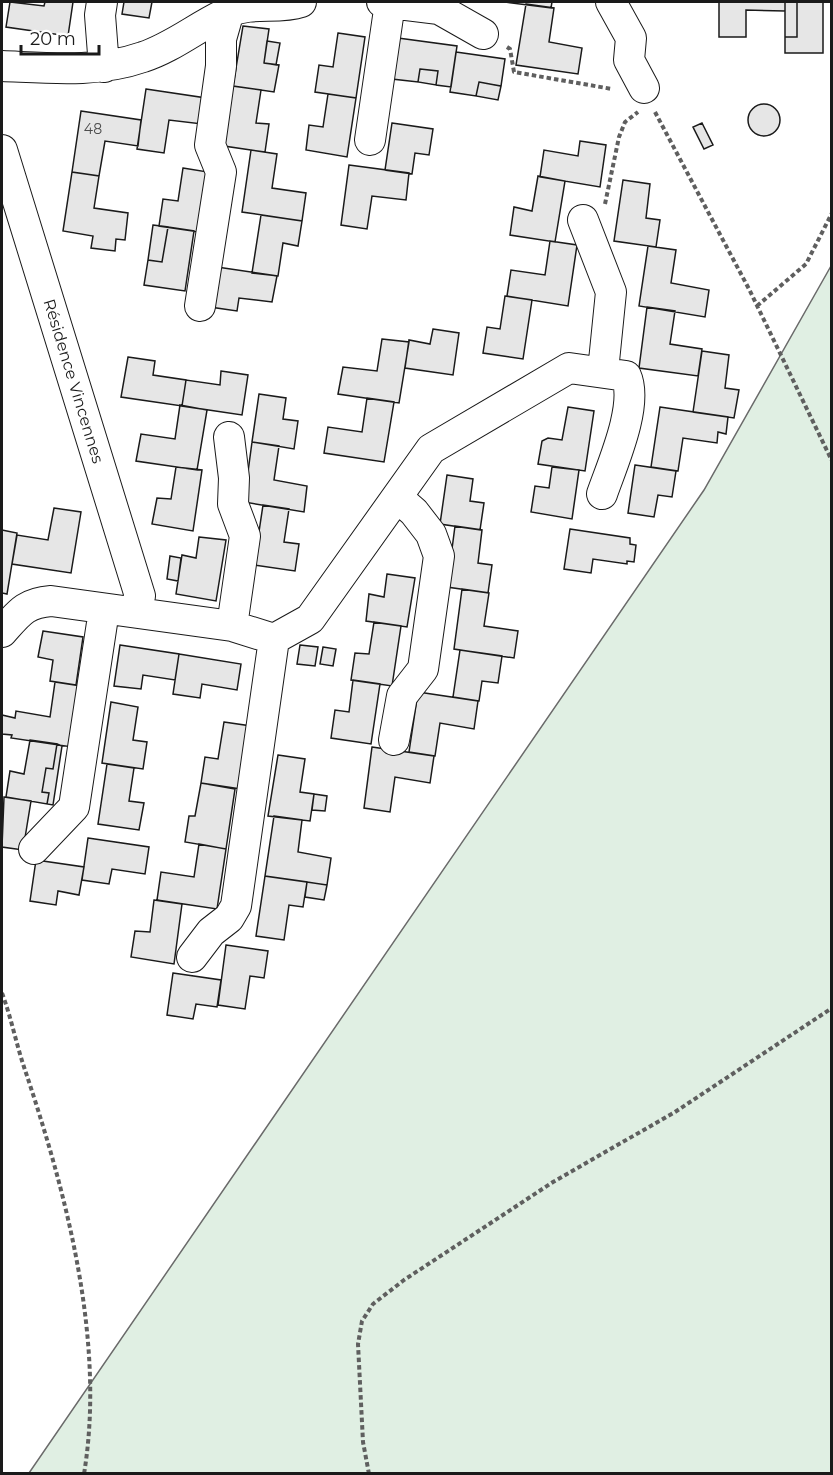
<svg xmlns="http://www.w3.org/2000/svg" width="833" height="1475" font-family="Montserrat,sans-serif">
  <style>
    .green { fill: #e0efe3; stroke: #6a6a6a; stroke-width: 1.5 }
    .building { fill: #e6e6e6; stroke: #1a1a1a; stroke-width: 1.5 }
    .lines { fill: none; stroke-linecap: round; stroke-linejoin: round }
    .minor-casing { stroke: #1a1a1a; stroke-width: 32 }
    .path { stroke: #5f5f5f; stroke-width: 4; stroke-dasharray: 4.5 3; stroke-linecap: butt }
    .minor { stroke: #fff; stroke-width: 30 }
    .labels { text-anchor: middle; stroke-width: 4.5; stroke-linejoin: round; paint-order: stroke }
    .number-label { font-size: 14px; fill: #4d4d4d }
    .street-label { font-size: 16px; fill: #1a1a1a; stroke: #fff }
  </style>
  <rect width="100%" height="100%" fill="#fff"/>
  <path class="green" d="M831 266V1473H29L704 490Z"/>
  <path class="building" d="M10 2 44 6 45 2H73L68 36 6 27Z
    M124 2H152L149 18 122 14Z
    M505 2H552L551 8Z
    M719 2H785V11L746 10V37H719Z
    M785 2H797V37H785Z
    M797 2H823V53H785V37H797Z
    M526 4 554 8 549 42 582 48 578 74 516 65Z
    M243 26 269 29 264 63 279 65 274 92 233 86Z
    M338 33 365 37 356 98 315 92 319 65 333 67Z
    M398 38 457 46 451 87 436 85 438 71 420 69 418 82 392 79Z
    M267 41 280 43 276 65 264 63Z
    M456 52 505 59 501 86 479 82 476 96 450 92Z
    M420 69 438 71 436 85 418 82Z
    M479 82 501 86 498 100 476 96Z
    M233 86 261 90 256 123 269 124 265 152 224 146Z
    M146 89 206 98 202 124 169 120 164 153 137 149Z
    M328 94 356 98 347 157 306 150 309 125 323 127Z
    M748 120a16 16 0 1 1 32 0a16 16 0 1 1-32 0Z
    M81 111 141 120 138 146 105 141 99 176 72 172Z
    M392 123 433 129 429 155 415 153 412 174 385 170Z
    M702 123 713 145 704 149 693 127Z
    M580 141 606 145 600 187 540 177 544 150 578 156Z
    M251 150 277 154 272 188 306 193 302 221 242 212Z
    M349 165 409 173 406 200 372 196 367 229 341 225Z
    M183 168 208 172 199 232 159 226 163 199 178 201Z
    M72 172 99 176 94 208 128 213 125 240 116 239 115 251 91 248 93 236 63 231Z
    M538 176 565 181 555 242 510 235 514 207 532 211Z
    M623 180 650 184 646 218 660 220 656 247 614 241Z
    M261 215 302 221 298 246 283 243 278 276 252 273Z
    M153 225 168 227 162 262 148 260Z
    M168 227 194 231 185 291 144 285 148 260 162 262Z
    M550 241 577 245 568 306 507 296 511 270 545 275Z
    M648 246 676 250 671 283 709 290 705 317 639 306Z
    M217 267 277 276 272 302 239 298 237 311 210 307Z
    M505 296 532 300 523 359 483 353 487 327 500 329Z
    M647 307 675 311 670 344 702 349 698 376 639 368Z
    M433 329 459 333 453 375 405 368 409 340 430 344Z
    M382 339 409 342 399 403 338 394 343 367 377 371Z
    M702 351 729 355 725 388 739 390 734 418 693 412Z
    M128 357 155 361 153 375 186 380 182 406 121 397Z
    M221 371 248 375 242 415 182 406 186 380 220 385Z
    M259 394 286 398 283 419 298 421 294 449 252 442Z
    M367 398 394 402 384 462 324 453 328 427 362 432Z
    M180 405 207 410 197 470 136 461 141 434 175 439Z
    M568 407 594 411 585 471 538 464 542 441 548 438 562 440Z
    M660 407 728 417 726 434 718 432 717 443 683 438 678 471 651 467Z
    M252 442 279 446 274 480 307 486 304 512 244 502Z
    M635 465 676 471 672 497 658 495 654 517 628 513Z
    M176 467 202 470 193 531 152 524 157 498 171 499Z
    M552 467 579 470 572 519 531 512 535 486 549 488Z
    M447 475 473 479 470 501 484 503 480 530 440 524Z
    M263 505 289 509 284 542 299 544 295 571 254 565Z
    M54 508 81 512 71 573 12 564 17 535 48 540Z
    M455 526 482 530 478 563 492 565 488 593 447 587Z
    M570 529 630 538V544L636 545 634 562 627 561V564L593 559 591 573 564 569Z
    M2 530 17 533 7 594 2 593Z
    M199 537 226 540 216 601 176 594 182 555 196 558Z
    M170 556 181 558 178 581 167 579Z
    M387 574 415 578 407 627 366 621 369 594 384 597Z
    M462 589 489 593 484 626 518 631 514 658 454 649Z
    M374 622 401 626 392 686 351 680 355 653 369 654Z
    M43 631 83 637 76 685 50 681 53 660 38 657Z
    M120 645 179 654 175 680 143 675 141 689 114 686Z
    M300 645 318 647 315 666 297 664Z
    M323 647 336 649 333 666 320 664Z
    M460 650 502 656 498 683 482 681 479 701 453 697Z
    M179 654 241 664 237 690 202 684 200 698 173 694Z
    M353 680 380 684 371 744 331 738 335 710 349 712Z
    M55 682 81 686 72 747 11 738 12 735 2 734V715L15 718 16 711 50 717Z
    M418 692 478 701 474 729 440 723 435 756 409 752Z
    M111 702 138 707 133 740 147 742 143 769 102 763Z
    M224 722 251 726 241 789 201 783 205 757 218 759Z
    M30 740 57 744 53 769 46 768 42 792 49 793 47 804 6 797 10 771 24 774Z
    M57 744 62 746 53 805 47 804 49 793 42 792 46 768 53 769Z
    M372 747 434 756 430 783 395 777 390 812 364 808Z
    M278 755 305 759 300 792 314 794 310 821 268 816Z
    M107 764 134 768 129 801 144 803 139 830 98 824Z
    M201 783 235 789 226 849 185 842 189 816H195Z
    M314 794 327 796 325 811 312 810Z
    M4 797 31 801 23 850 2 847Z
    M274 816 302 820 298 852 331 858 327 885 265 876Z
    M88 838 149 847 145 874 112 869 109 884 82 880Z
    M199 844 226 849 217 909 157 900 161 872 194 877Z
    M36 860 84 867 79 895 58 891 56 905 30 901Z
    M265 876 307 882 303 907 289 905 284 940 256 936Z
    M307 882 327 885 324 900 305 897Z
    M154 900 182 904 174 964 131 957 135 931 150 932Z
    M226 945 268 951 264 978 250 976 245 1009 218 1005Z
    M173 973 221 980 217 1007 196 1004 193 1019 167 1015Z"/>
  <g class="lines">
    <defs>
      <path id="minor" d="M102 2 100 15 104 67
        M382 2 439 9 483 34
        M611 2 631 38 629 60 644 88
        M2 66C50 68 97 73 143 57 174 47 199 25 229 12 253 1 277 10 301 2
        M370 140 390 3
        M2 150 140 596 133 612
        M583 220 611 292 603 371
        M200 306 221 172 210 145 221 66V39L229 11 236 4
        M229 437 234 478 233 504 245 536 232 626
        M2 632C19 613 25 603 51 601L232 626 274 639 310 619 431 449 569 368 626 376C639 405 612 465 602 494
        M394 740 402 696 423 669 439 556 431 534 414 512 398 498
        M34 849 74 807 104 610
        M192 957 211 932 229 918 236 906 274 639"/>
    </defs>
    <use href="#minor" class="minor-casing"/>
    <path class="path" d="M507 47 510 49 514 72 612 89
      M655 112 749 289 832 461
      M605 204 619 137 625 122 638 112
      M757 306 806 264 832 213
      M2 993C11 1017 16 1043 24 1067 66 1192 106 1341 84 1474
      M369 1474 363 1442 358 1344 362 1321 373 1304 404 1280 553 1182 675 1112 832 1008"/>
    <use href="#minor" class="minor"/>
  </g>
  <g class="labels">
    <g class="number-label">
      <text x="93" y="134">48</text>
    </g>
    <g class="street-label">
      <text transform="translate(74 381) rotate(73)" y="6">Résidence Vincennes</text>
    </g>
  </g>
  <rect width="833" height="1475" fill="none" stroke="#1a1a1a" stroke-width="6"/>
  <path d="M21 45v9h78v-9" fill="none" stroke="#1a1a1a" stroke-width="3"/>
  <text x="30" y="45" font-size="18" fill="#1a1a1a" stroke="#ffffff" stroke-width="4.5" paint-order="stroke">20 m</text>
</svg>
